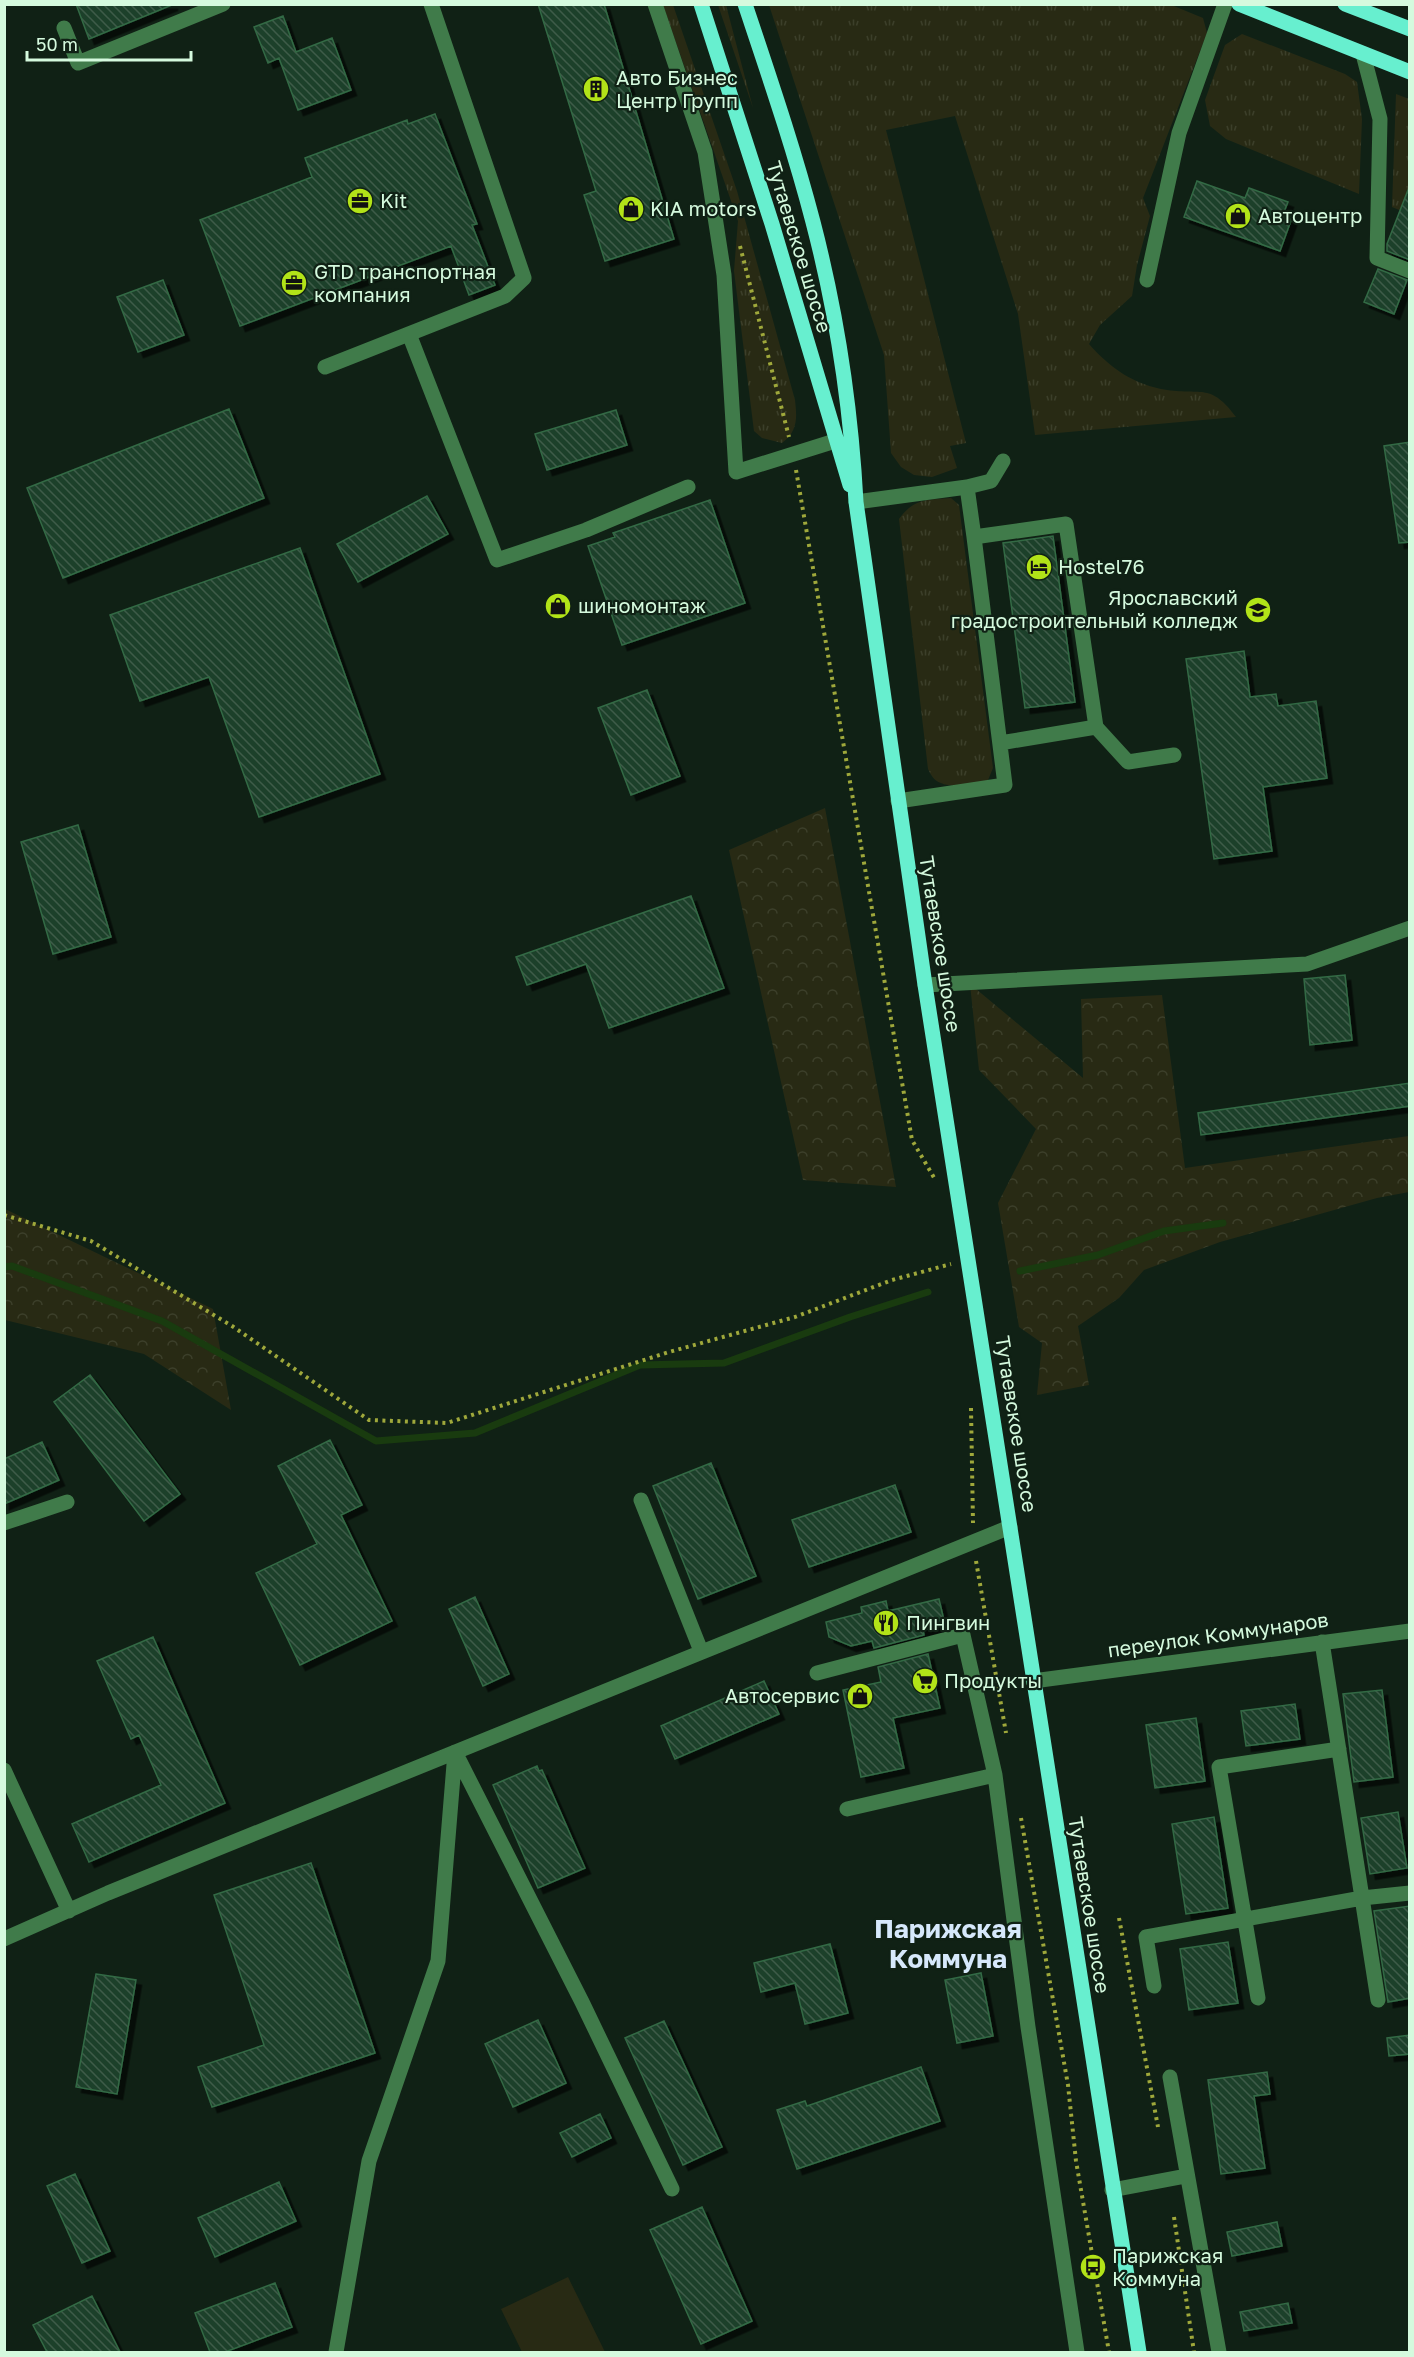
<svg xmlns="http://www.w3.org/2000/svg" width="1414" height="2357" font-family="'Golos Text',sans-serif">
  <style>
    .grass { fill: url(#grass-tufts) }
    .forest { fill: url(#forest-crowns) }
    .pitch { fill: #282a14 }
    .lines { fill: none; stroke-linecap: round; stroke-linejoin: round }
    .stream { stroke: #193b0f; stroke-width: 7 }
    .building { fill: url(#building-back-hatch); stroke: #336a45; stroke-width: 1.5; filter: url(#shadow) }
    .path { stroke: #9fa83b; stroke-width: 4; stroke-dasharray: 3 4.5; stroke-linecap: butt }
    .minor { stroke: #407b4a; stroke-width: 15 }
    .major { stroke: #67efcf; stroke-width: 15 }
    .labels { text-anchor: middle; stroke-width: 4.5; stroke-linejoin: round; paint-order: stroke }
    .poi-label { font-size: 20px; fill: #d5fade; stroke: #102115; text-anchor: start }
    .street-label { font-size: 20px; fill: #d5fade; stroke: #102115 }
    .district-label { font-size: 26px; font-weight: bold; fill: #d6e8fb; stroke: #102115 }
  </style>
  <defs>
    <pattern id="grass-tufts" width="24" height="20" patternUnits="userSpaceOnUse" patternTransform="scale(1.5)"><rect width="24" height="20" fill="#282a14"/><path d="M3 7l-1-3M5 7V3M7 7l1-3M15 17l-1-3M17 17v-4M19 17l1-3" fill="none" stroke="#3c3f2a"/></pattern>
    <pattern id="forest-crowns" width="20" height="18" patternUnits="userSpaceOnUse" patternTransform="scale(1.5)"><rect width="20" height="18" fill="#282a14"/><path d="M2 6a3 3 0 1 1 6 0M12 15a3 3 0 1 1 6 0" fill="none" stroke="#3c3f2a"/></pattern>
    <pattern id="building-back-hatch" width="6" height="6" patternUnits="userSpaceOnUse" patternTransform="scale(1.5)"><rect width="6" height="6" fill="#1e402a"/><path d="M-1 5l2 2M0 0l6 6M5-1l2 2" fill="none" stroke="#3e5c48"/></pattern>
    <filter id="shadow"><feDropShadow dx="5.5" dy="5.5" stdDeviation="0" flood-color="#0009"/></filter>
  </defs>
  <rect width="100%" height="100%" fill="#102115"/>
  <path class="grass" d="M1169 4 1203 18 1207 33 1143 198 1150 216 1137 265 1132 296 1100 325 1089 344C1110 368 1134 385 1167 390 1202 395 1211 383 1236 417L1035 435 1018 314 955 116 886 130 966 443 950 446 957 468 932 477 914 475 901 467 891 453 884 355 769 5Z
    M663 5H673L737 191 795 400C797 418 798 431 782 443L762 438 754 431 734 271 738 221Z
    M718 5H726L753 108Z
    M1242 34 1345 74 1357 82 1362 119 1359 194 1226 139 1210 126 1205 100 1225 45Z
    M1396 94 1409 99V214L1392 207Z
    M951 498 959 505 993 768 988 780C978 785 951 788 941 783 934 781 931 775 928 769L899 519C914 498 928 500 951 498Z"/>
  <path class="forest" d="M825 808 896 1187 803 1180 729 850Z
    M970 984 1083 1078 1081 999 1162 995 1185 1168 1409 1136V1192L1377 1198 1220 1242 1144 1270 1119 1298 1078 1326 1089 1385 1037 1395 1042 1343 1019 1327 998 1203 1036 1129 979 1070Z
    M5 1209 213 1309 231 1410 144 1354 5 1320Z"/>
  <path class="pitch" d="M568 2277 605 2352H522L501 2309Z"/>
  <g class="lines">
    <path class="stream" d="M4 1267 12 1266 162 1321 376 1441 475 1433 640 1365 724 1363 850 1317 928 1292
      M1020 1271 1098 1255 1164 1231 1223 1223"/>
  </g>
  <path class="building" d="M76 4H172V5L89 39Z
    M538 4H604L674 239 605 261 584 195 596 191Z
    M283 16 296 52 332 38 351 90 298 110 279 58 268 63 254 27Z
    M435 114 477 224 472 225 495 285 469 295 451 246 240 326 200 220 312 177 305 158 407 120 408 124Z
    M1197 181 1245 198 1249 188 1288 202 1284 212 1293 215 1280 251 1184 217Z
    M1408 190H1410V260L1387 251V244Z
    M1378 269 1407 280 1394 314 1364 302Z
    M163 280 184 335 138 352 117 297Z
    M229 409 264 498 63 578 27 488Z
    M616 410 627 445 547 470 535 434Z
    M1410 442V542L1399 543 1384 446Z
    M427 496 448 534 358 582 337 544Z
    M710 500 745 603 622 645 588 546 615 537 613 533Z
    M1053 536 1075 702 1025 708 1003 543Z
    M300 548 380 774 259 817 209 677 140 701 110 615Z
    M1244 651 1250 697 1276 694 1278 706 1316 701 1327 778 1263 787 1272 851 1214 859 1186 659Z
    M647 690 680 776 631 795 598 708Z
    M78 825 111 937 53 954 21 842Z
    M691 896 724 988 609 1028 586 964 527 985 516 957Z
    M1345 975 1352 1040 1310 1045 1304 979Z
    M1410 1083V1106L1201 1135 1198 1113Z
    M90 1375 180 1494 144 1521 54 1402Z
    M330 1440 362 1505 341 1515 392 1621 300 1665 256 1573 317 1544 278 1466Z
    M42 1442 59 1480 4 1504V1459Z
    M711 1463 756 1576 698 1599 653 1486Z
    M895 1485 911 1532 809 1567 792 1520Z
    M475 1597 509 1674 483 1686 449 1609Z
    M939 1599 945 1625 923 1630 924 1635 874 1648 872 1641 851 1646 829 1637 826 1622 862 1613 861 1607 886 1601 888 1611Z
    M153 1637 225 1803 89 1862 72 1824 161 1785 139 1735 131 1739 97 1661Z
    M928 1654 940 1708 893 1718 904 1768 861 1777 843 1690 881 1682 878 1667Z
    M764 1681 779 1714 675 1759 661 1726Z
    M1382 1690 1393 1777 1354 1782 1343 1694Z
    M1295 1704 1300 1739 1246 1746 1241 1711Z
    M1196 1718 1205 1781 1155 1788 1146 1725Z
    M537 1766 539 1771 542 1770 585 1868 538 1888 493 1785Z
    M1398 1812 1407 1868 1370 1874 1361 1818Z
    M1214 1817 1228 1908 1186 1914 1172 1824Z
    M311 1863 375 2053 212 2107 198 2067 264 2045 214 1895Z
    M1410 1906V1998L1388 2002 1374 1911Z
    M1228 1942 1238 2003 1189 2010 1180 1949Z
    M830 1944 848 2013 805 2024 795 1983 761 1992 754 1963Z
    M981 1973 993 2036 957 2043 945 1980Z
    M96 1974 136 1980 117 2094 76 2087Z
    M538 2020 566 2083 513 2107 485 2044Z
    M664 2021 722 2147 683 2165 625 2038Z
    M1410 2035V2054L1389 2056 1387 2038Z
    M921 2067 940 2121 797 2169 777 2110 805 2101 807 2106Z
    M1267 2072 1270 2094 1254 2096 1265 2168 1221 2174 1208 2080Z
    M600 2114 611 2138 572 2157 560 2133Z
    M75 2174 110 2251 82 2263 47 2186Z
    M279 2182 296 2221 215 2257 198 2218Z
    M702 2207 752 2321 701 2344 650 2230Z
    M1277 2222 1282 2246 1232 2256 1227 2232Z
    M275 2283 292 2327 225 2352H210L195 2313Z
    M92 2296 120 2352H47L33 2325Z
    M1288 2303 1292 2323 1244 2331 1240 2312Z"/>
  <g class="lines">
    <path class="path" d="M740 246 789 437
      M796 470 912 1140 936 1181
      M4 1215 91 1241 232 1326 369 1420 447 1423 669 1352 795 1317 892 1280 951 1264
      M971 1408 973 1523
      M976 1561 1006 1733
      M1021 1818 1068 2085 1076 2161 1109 2352
      M1119 1918 1158 2127
      M1174 2217 1194 2352"/>
    <path class="minor" d="M655 4 705 152 724 275 736 472 835 441
      M64 28 78 63 223 4
      M1363 54 1380 119 1377 258 1410 271
      M1147 280 1179 133 1225 4
      M409 334 497 560 586 530 688 487
      M325 367 505 296 524 278 431 4
      M967 487 991 481 1003 461
      M856 502 967 487 974 537
      M1000 743 1096 727 1128 762 1174 755
      M898 801 1005 785 974 537 1066 524 1096 727
      M925 985 1307 964 1410 928
      M641 1500 701 1651
      M4 1523 67 1502
      M1322 1642 1378 2000
      M817 1673 963 1635 995 1775
      M1033 1681 1410 1631
      M455 1752 582 2002 672 2189
      M4 1770 69 1911
      M847 1809 995 1775 1028 2027 1077 2352
      M4 1939 108 1893 1010 1527
      M1154 1986 1146 1937 1362 1898 1410 1893
      M1258 1998 1219 1767 1339 1749
      M1170 2077 1219 2352
      M1112 2190 1186 2176
      M336 2352 369 2161 438 1961 455 1752"/>
    <path class="major" d="M701 4 772 224 850 485
      M745 4C769 76 794 149 813 222 837 314 851 408 856 502L925 985 1139 2352
      M1239 4 1410 72
      M1345 4 1410 29"/>
  </g>
  <defs>
    <symbol id="building-disc" viewBox="-11 -11 22 22"><circle r="9.5" fill="#b2e318" stroke="#102115"/><path d="M-4-6H4V6H1V3H-1V6H-4ZM-2.5-4.3h1.7v1.8h-1.7ZM.8-4.3h1.7v1.8H.8ZM-2.5-1h1.7V.8h-1.7ZM.8-1h1.7V.8H.8Z" fill="#111"/></symbol>
    <symbol id="office-disc" viewBox="-11 -11 22 22"><circle r="9.5" fill="#b2e318" stroke="#102115"/><path d="M-6-3h4V-5.5h4V-3h4V5H-6ZM-1-4.5V-3h2v-1.5ZM-6 0V1H6V0Z" fill="#111"/></symbol>
    <symbol id="shop-disc" viewBox="-11 -11 22 22"><circle r="9.5" fill="#b2e318" stroke="#102115"/><path d="M-5-2.5h2.3a2.7 3.5 0 0 1 5.4 0H5L5.5 6h-11ZM-1.5-2.5h3a1.5 2.3 0 0 0-3 0Z" fill="#111"/></symbol>
    <symbol id="hotel-disc" viewBox="-11 -11 22 22"><circle r="9.5" fill="#b2e318" stroke="#102115"/><path d="M-6-4.5h1.5V1H6V5H4.5V3h-9V5H-6ZM-4 0a1.8 1.8 0 1 1 3.6 0ZM.5 0V-2.5h3Q6-2.5 6 0Z" fill="#111"/></symbol>
    <symbol id="university-disc" viewBox="-11 -11 22 22"><circle r="9.5" fill="#b2e318" stroke="#102115"/><path d="M0-5L7-2L0 1L-7-2ZM-4 1L0 2.5L4 1V4Q0 6-4 4Z" fill="#111"/></symbol>
    <symbol id="restaurant-disc" viewBox="-11 -11 22 22"><circle r="9.5" fill="#b2e318" stroke="#102115"/><path d="M-5-6h1v4h1v-4h1v4h1v-4h1v5L-1.5 .5V6h-2V.5L-5-1ZM5-6V6H3V1.5H1.5Q1.5-4 5-6Z" fill="#111"/></symbol>
    <symbol id="supermarket-disc" viewBox="-11 -11 22 22"><circle r="9.5" fill="#b2e318" stroke="#102115"/><path d="M-6-5.5h2.5l.6 2H6L4.5 2H-2.5L-4.4-4H-6ZM-1.5 3.2a1.3 1.3 0 1 0 .1 0ZM3 3.2a1.3 1.3 0 1 0 .1 0Z" fill="#111"/></symbol>
    <symbol id="bus-disc" viewBox="-11 -11 22 22"><circle r="9.5" fill="#b2e318" stroke="#102115"/><path d="M-5-6H5V4H4V6H2V4H-2V6H-4V4H-5ZM-3.5-4V0h7V-4ZM-3.5 1.2v1.5H-2V1.2ZM2 1.2v1.5H3.5V1.2Z" fill="#111"/></symbol>
  </defs>
  <g fill-rule="evenodd">
    <use href="#building-disc" x="581" y="74" width="30" height="30"/>
    <use href="#office-disc" x="345" y="186" width="30" height="30"/>
    <use href="#shop-disc" x="616" y="194" width="30" height="30"/>
    <use href="#shop-disc" x="1223" y="201" width="30" height="30"/>
    <use href="#office-disc" x="279" y="268" width="30" height="30"/>
    <use href="#hotel-disc" x="1024" y="552" width="30" height="30"/>
    <use href="#shop-disc" x="543" y="591" width="30" height="30"/>
    <use href="#university-disc" x="1243" y="595" width="30" height="30"/>
    <use href="#restaurant-disc" x="871" y="1608" width="30" height="30"/>
    <use href="#supermarket-disc" x="910" y="1666" width="30" height="30"/>
    <use href="#shop-disc" x="845" y="1681" width="30" height="30"/>
    <use href="#bus-disc" x="1078" y="2252" width="30" height="30"/>
  </g>
  <g class="labels">
    <g class="poi-label">
      <text x="616" y="85">Авто Бизнес<tspan x="616" dy="23">Центр Групп</tspan></text>
      <text x="380" y="208">Kit</text>
      <text x="650" y="216">KIA motors</text>
      <text x="1258" y="223">Автоцентр</text>
      <text x="314" y="279">GTD транспортная<tspan x="314" dy="23">компания</tspan></text>
      <text x="1058" y="574">Hostel76</text>
      <text x="1238" y="605" text-anchor="end">Ярославский<tspan x="1238" dy="23">градостроительный колледж</tspan></text>
      <text x="578" y="613">шиномонтаж</text>
      <text x="906" y="1630">Пингвин</text>
      <text x="944" y="1688">Продукты</text>
      <text x="840" y="1703" text-anchor="end">Автосервис</text>
      <text x="1112" y="2263">Парижская<tspan x="1112" dy="23">Коммуна</tspan></text>
    </g>
    <g class="street-label">
      <text transform="translate(799 247) rotate(73)" y="7">Тутаевское шоссе</text>
      <text transform="translate(940 944) rotate(81)" y="7">Тутаевское шоссе</text>
      <text transform="translate(1016 1424) rotate(81)" y="7">Тутаевское шоссе</text>
      <text transform="translate(1218 1635) rotate(-8)" y="7">переулок Коммунаров</text>
      <text transform="translate(1089 1905) rotate(81)" y="7">Тутаевское шоссе</text>
    </g>
    <g class="district-label">
      <text x="948" y="1938">Парижская<tspan x="948" dy="30">Коммуна</tspan></text>
    </g>
  </g>
  <rect width="1414" height="2357" fill="none" stroke="#d5fade" stroke-width="12"/>
  <path d="M27 51v9h164v-9" fill="none" stroke="#d5fade" stroke-width="3"/>
  <text x="36" y="51" font-size="18" fill="#d5fade" stroke="#102115" stroke-width="4.5" paint-order="stroke">50 m</text>
</svg>
